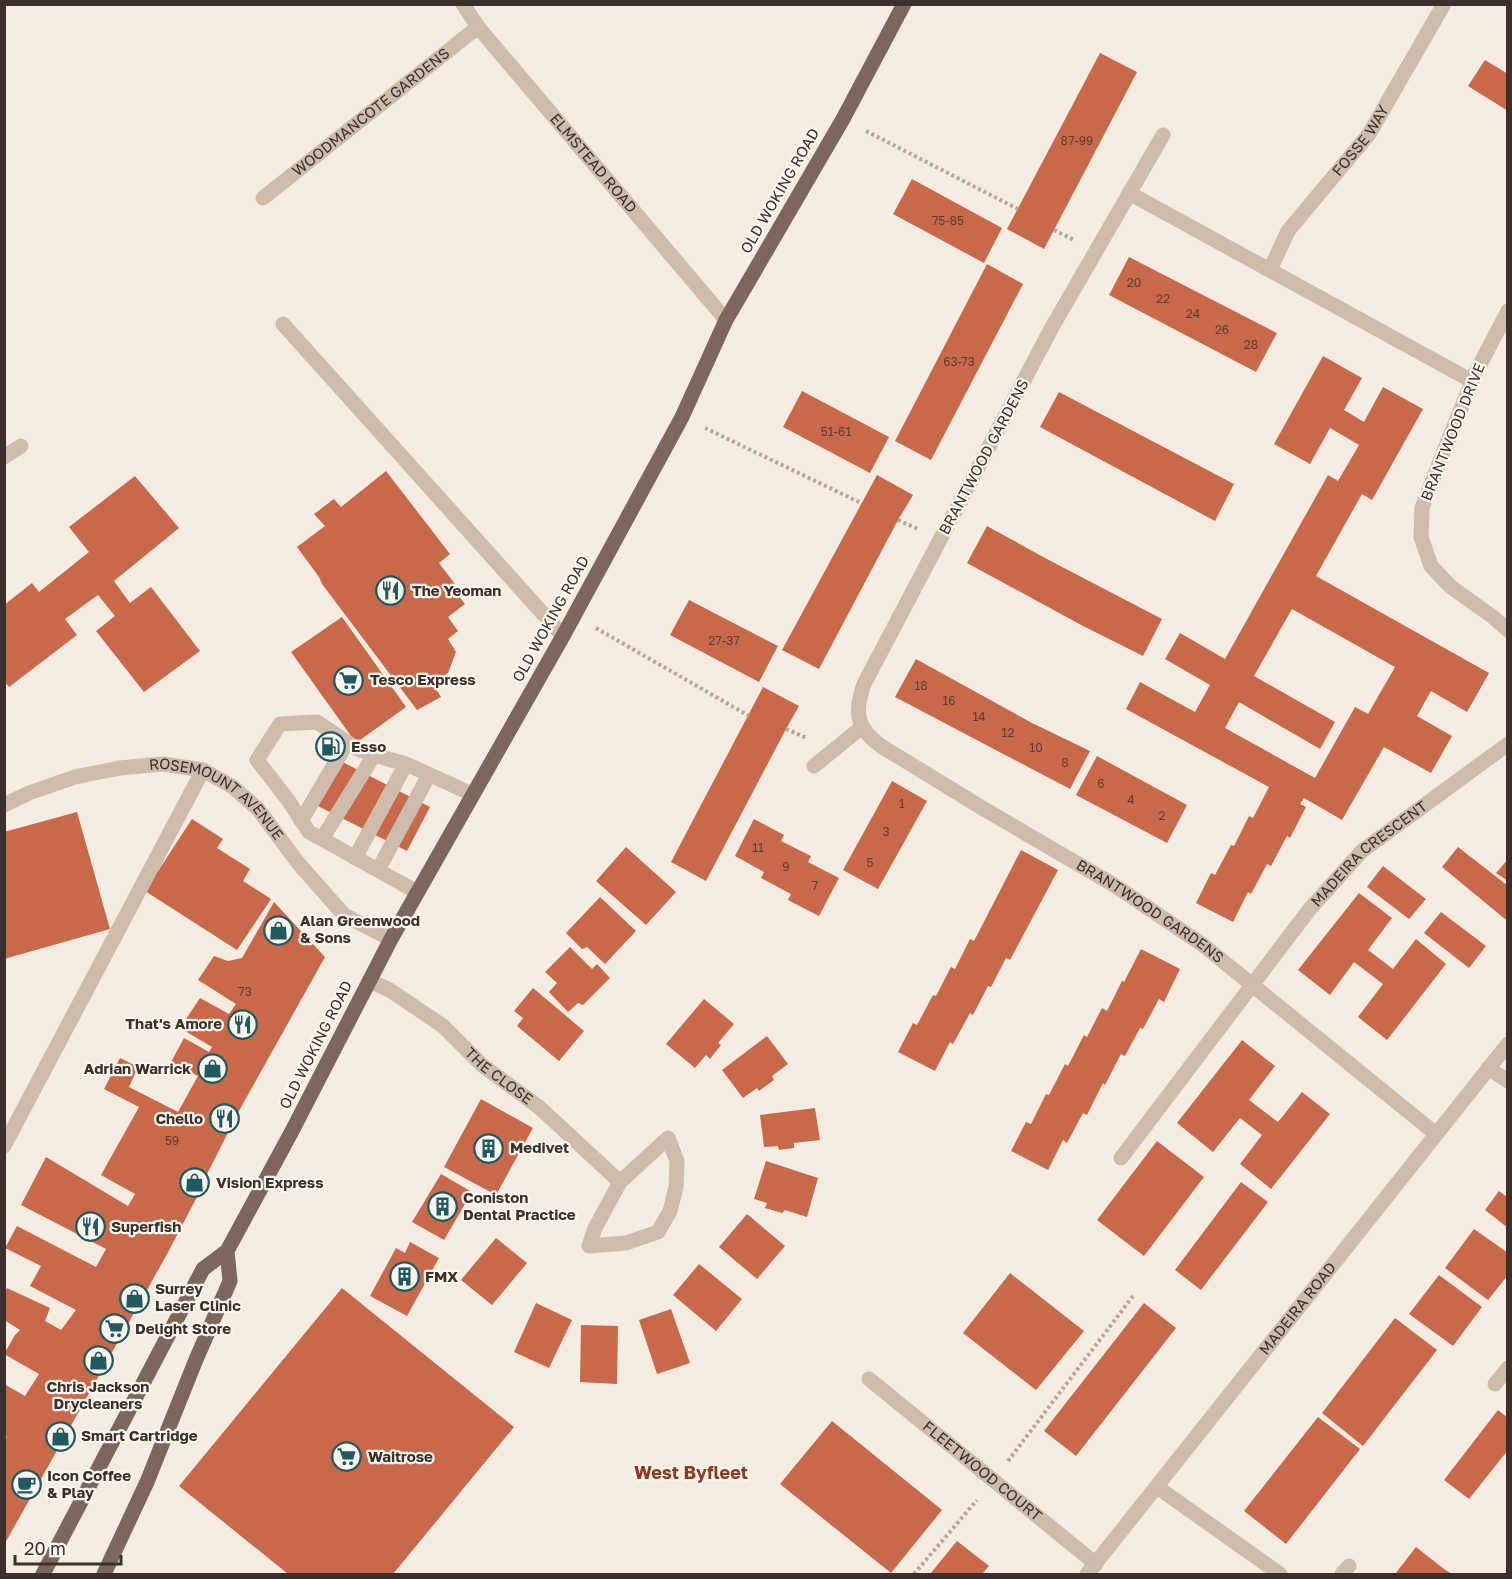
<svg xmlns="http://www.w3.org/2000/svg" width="1512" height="1579" font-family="'Golos Text',sans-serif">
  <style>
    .building { fill: #c8694b; fill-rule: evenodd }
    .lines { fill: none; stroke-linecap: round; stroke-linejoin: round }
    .path { stroke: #b9a596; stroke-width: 4; stroke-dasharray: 3 3; stroke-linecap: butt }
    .service { stroke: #cdbbac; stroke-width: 15 }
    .minor { stroke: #cdbbac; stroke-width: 15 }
    .primary { stroke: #7d675c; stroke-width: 15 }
    .labels { text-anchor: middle; stroke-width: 4.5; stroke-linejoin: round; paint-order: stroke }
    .number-label { font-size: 12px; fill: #5e3e33 }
    .street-label { font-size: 15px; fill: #3b302b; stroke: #fbf5ee }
    .poi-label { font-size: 15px; font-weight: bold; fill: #3b302b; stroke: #fbf5ee; text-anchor: start }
    .quarter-label { font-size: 18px; font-weight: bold; fill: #8c3b22; stroke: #fbf5ee }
  </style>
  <rect width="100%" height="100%" fill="#f4ebe1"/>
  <path class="building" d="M1100 53 1137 72 1044 249 1007 229Z
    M1485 60 1508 74V111L1468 86Z
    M912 179 1002 228 984 263 893 214Z
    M1129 257 1277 333 1256 372 1109 295Z
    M987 264 1023 284 931 460 895 441Z
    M1323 356 1362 378 1344 410 1364 422 1383 387 1423 409 1372 500 1362 494 1316 576 1489 673 1467 712 1431 691 1417 716 1452 736 1431 773 1384 747 1342 820 1304 798 1300 804 1306 807 1290 838 1287 836 1271 866 1267 864 1251 894 1248 892 1233 922 1196 903 1211 873 1215 875 1231 845 1234 846 1249 816 1253 818 1269 787 1126 709 1140 682 1195 712 1210 685 1165 659 1180 633 1225 659 1328 475 1338 481 1359 445 1330 428 1310 464 1274 444ZM1292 609 1395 667 1368 714 1355 707 1315 778 1225 728 1239 702 1320 749 1335 722 1254 676Z
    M802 391 889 437 870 473 783 427Z
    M1059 392 1234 484 1215 521 1040 427Z
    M386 471 450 554 439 563 455 584 451 586 465 604 448 617 458 631 448 639 456 652 448 673 433 684 441 697 417 710 322 584 319 577 297 547 325 526 314 514 334 499 341 507Z
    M877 475 913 495 898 520 819 669 782 650Z
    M135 476 179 528 114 581 130 603 151 587 200 651 144 692 96 631 115 616 98 595 65 619 77 635 9 687 4 681V605L32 583 39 592 89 552 69 527Z
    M987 526 1045 558 1162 619 1143 656 1083 626 967 563Z
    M689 600 778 646 759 682 670 635Z
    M342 617 406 707 356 743 291 652Z
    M916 659 1032 723 1090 751 1070 789 895 697Z
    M763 687 799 706 786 729 706 881 671 862Z
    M331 756 430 807 407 851 308 801Z
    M1097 756 1187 805 1167 843 1076 795Z
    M892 781 927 801 878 889 843 870Z
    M77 812 110 929 4 959V832Z
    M192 819 223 839 217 848 250 869 243 881 271 899 237 950 145 891Z
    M754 819 784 835 781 841 811 856 808 862 839 878 819 916 788 900 791 894 761 878 764 872 735 856Z
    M626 847 676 892 646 925 596 881Z
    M1458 847 1508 886V916L1505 919 1442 867Z
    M1021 850 1058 870 1010 960 1006 958 991 987 988 986 973 1015 970 1013 953 1044 950 1042 935 1071 898 1052 913 1023 917 1025 933 995 936 996 951 967 955 969 970 939 974 941Z
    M1508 859V881L1496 873Z
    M1383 866 1426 899 1409 919 1367 887Z
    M1359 893 1392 918 1368 950 1393 969 1416 939 1446 964 1387 1040 1358 1017 1383 984 1354 962 1330 995 1298 970Z
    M600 897 636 931 605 964 587 947 582 949 566 933Z
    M274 902 325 957 240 1109 206 1176 198 1195 166 1256 4 1545V1441L7 1437 4 1436V1384L25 1396 39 1374 4 1354 15 1335 20 1330 4 1320V1294L7 1288 50 1308 45 1321 61 1330 76 1310 30 1286 41 1266 5 1248 17 1226 96 1267 106 1249 21 1205 46 1157 128 1206 135 1194 101 1175 139 1107 104 1089 120 1058 138 1067 129 1087 178 1112 198 1076 171 1062 184 1038 209 1052 212 1047 180 1028 200 998 229 1014 236 1004 198 980 214 956 228 961 242 958Z
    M1441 912 1486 946 1469 968 1424 933Z
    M570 947 592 969 597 964 610 978 583 1005 578 1003 568 1012 549 992 557 983 545 972Z
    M1141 949 1180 969 1164 1002 1159 999 1143 1029 1140 1028 1125 1056 1121 1054 1105 1085 1103 1083 1087 1115 1083 1113 1067 1143 1063 1140 1048 1170 1011 1151 1026 1122 1031 1124 1046 1094 1049 1095 1065 1064 1068 1066 1084 1035 1087 1037 1102 1008 1107 1011 1122 981 1124 982Z
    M533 988 584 1031 559 1061 517 1026 523 1018 514 1011Z
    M704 999 734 1024 718 1043 721 1045 710 1059 706 1055 695 1068 666 1044Z
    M767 1036 788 1064 772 1076 774 1080 759 1091 757 1088 743 1098 722 1070Z
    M1242 1040 1275 1066 1249 1100 1278 1122 1302 1092 1330 1114 1271 1189 1240 1164 1262 1135 1240 1118 1213 1152 1177 1123Z
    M481 1099 533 1128 496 1195 444 1167Z
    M815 1108 820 1140 794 1143V1148L779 1150 778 1146 764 1147 760 1115Z
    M1157 1141 1204 1177 1144 1256 1097 1220Z
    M766 1161 818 1178 807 1217 785 1210 782 1213 765 1208 767 1203 754 1199Z
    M441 1174 472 1192 444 1240 412 1222Z
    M1241 1182 1268 1202 1201 1290 1175 1270Z
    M1499 1191 1508 1198V1228L1485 1210Z
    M747 1214 785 1246 757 1279 719 1247Z
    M1474 1229 1508 1253V1275L1488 1300 1445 1268Z
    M496 1238 527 1263 492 1305 461 1280Z
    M410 1242 439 1258 407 1316 370 1296 396 1248 405 1253Z
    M699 1264 742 1299 716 1331 673 1295Z
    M1010 1273 1084 1331 1036 1390 963 1333Z
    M1439 1275 1482 1307 1453 1346 1409 1314Z
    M342 1288 514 1427 393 1574H288L179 1486Z
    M536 1303 572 1320 549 1368 514 1352Z
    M1144 1303 1176 1328 1076 1456 1044 1431Z
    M671 1309 690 1363 657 1374 639 1320Z
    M1395 1318 1437 1350 1363 1446 1322 1413Z
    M581 1325 618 1326 617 1384 580 1382Z
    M1498 1410 1508 1418V1450L1469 1499 1444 1480Z
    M1318 1417 1360 1449 1286 1544 1244 1511Z
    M832 1421 942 1510 891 1573 780 1484Z
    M957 1541 989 1566 982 1574H930Z
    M1416 1547 1444 1569 1452 1574H1395Z"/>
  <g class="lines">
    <path class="path" d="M866 131 1018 209
      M1054 230 1074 240
      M705 428 861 503
      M898 520 918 529
      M596 628 749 716
      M786 729 807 738
      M1008 1461 1133 1296
      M914 1574 977 1500"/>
    <path class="service" d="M283 324 563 636
      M814 766 862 727
      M301 821 347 743
      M322 839 309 832 288 800 257 760 280 724 317 722 357 749 374 755
      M355 858 406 764
      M378 870 429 775
      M417 892 322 839 374 755 406 764 472 794
      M4 1146 203 770"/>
    <g class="minor">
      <path id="s1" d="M463 4 478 27 726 320"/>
      <path id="s2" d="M1163 135 1051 329 864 684C854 712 856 728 881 746L984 809 1114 885 1203 945 1436 1134"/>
      <path d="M1129 193 1472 381"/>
      <path id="s3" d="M263 198 478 27"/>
      <path id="s4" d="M1270 270 1288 231 1369 134 1444 4"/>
      <path d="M1508 311 1475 374 1444 451 1422 508 1421 537 1431 566 1451 587 1493 617 1508 630"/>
      <path d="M4 457 21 446"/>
      <path id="s5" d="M4 805 29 793 75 777 120 768 163 764 203 770 233 787 258 809 299 864 344 915 391 939"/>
      <path id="s6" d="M369 981 388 989 443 1026 482 1065 540 1108 620 1182 668 1138 677 1161 676 1187 670 1211 658 1232 626 1243 589 1246 595 1228 620 1182"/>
      <path d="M1488 1068 1508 1081"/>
      <path id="s7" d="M1121 1158 1309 910 1362 851 1508 744"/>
      <path id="s8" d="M869 1379 1096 1564"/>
      <path d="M1495 1384 1508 1368"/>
      <path d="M1157 1487 1280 1574"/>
      <path id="s9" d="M1087 1574 1508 1044"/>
      <path d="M1342 1574 1349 1566"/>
    </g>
    <path class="primary" d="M43 1574 203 1269 227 1251 292 1131 391 939 563 636 682 417 726 320 843 119 904 4
      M104 1574 147 1482 195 1362 230 1281 227 1251"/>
  </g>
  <defs>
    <symbol id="restaurant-ring" viewBox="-11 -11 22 22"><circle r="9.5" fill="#fbf5ee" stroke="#1f5a5e" stroke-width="1.5"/><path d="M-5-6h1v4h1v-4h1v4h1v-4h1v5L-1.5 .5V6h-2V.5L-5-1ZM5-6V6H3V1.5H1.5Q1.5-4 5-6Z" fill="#1f5a5e"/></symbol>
    <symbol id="supermarket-ring" viewBox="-11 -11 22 22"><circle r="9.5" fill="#fbf5ee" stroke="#1f5a5e" stroke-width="1.5"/><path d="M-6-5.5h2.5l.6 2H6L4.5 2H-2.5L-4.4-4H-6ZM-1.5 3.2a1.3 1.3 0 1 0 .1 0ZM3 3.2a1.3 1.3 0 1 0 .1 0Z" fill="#1f5a5e"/></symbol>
    <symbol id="fuel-ring" viewBox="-11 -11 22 22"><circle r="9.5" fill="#fbf5ee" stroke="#1f5a5e" stroke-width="1.5"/><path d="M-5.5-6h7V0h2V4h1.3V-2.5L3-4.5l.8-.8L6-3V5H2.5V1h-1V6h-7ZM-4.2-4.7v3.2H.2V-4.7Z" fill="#1f5a5e"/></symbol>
    <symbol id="shop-ring" viewBox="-11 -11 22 22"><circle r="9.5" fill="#fbf5ee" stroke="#1f5a5e" stroke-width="1.5"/><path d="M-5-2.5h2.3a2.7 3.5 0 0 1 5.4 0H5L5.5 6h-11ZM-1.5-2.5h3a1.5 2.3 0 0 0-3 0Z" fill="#1f5a5e"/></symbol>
    <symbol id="building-ring" viewBox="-11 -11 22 22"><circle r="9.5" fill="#fbf5ee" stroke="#1f5a5e" stroke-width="1.5"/><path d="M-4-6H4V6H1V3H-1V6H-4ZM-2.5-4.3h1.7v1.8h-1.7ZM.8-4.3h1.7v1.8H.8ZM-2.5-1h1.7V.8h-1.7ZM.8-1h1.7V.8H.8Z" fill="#1f5a5e"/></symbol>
    <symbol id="cafe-ring" viewBox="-11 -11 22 22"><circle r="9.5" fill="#fbf5ee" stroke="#1f5a5e" stroke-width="1.5"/><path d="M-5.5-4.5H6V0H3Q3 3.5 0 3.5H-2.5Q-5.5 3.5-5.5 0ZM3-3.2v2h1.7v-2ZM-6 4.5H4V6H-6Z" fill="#1f5a5e"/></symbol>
  </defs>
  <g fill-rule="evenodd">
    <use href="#restaurant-ring" x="374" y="574" width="33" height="33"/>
    <use href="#supermarket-ring" x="332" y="664" width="33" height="33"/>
    <use href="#fuel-ring" x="314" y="730" width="33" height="33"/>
    <use href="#shop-ring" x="262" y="914" width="33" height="33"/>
    <use href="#restaurant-ring" x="226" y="1008" width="33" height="33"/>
    <use href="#shop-ring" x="196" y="1052" width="33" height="33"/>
    <use href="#restaurant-ring" x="208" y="1102" width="33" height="33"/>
    <use href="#building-ring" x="472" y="1132" width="33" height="33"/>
    <use href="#shop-ring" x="178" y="1166" width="33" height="33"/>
    <use href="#building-ring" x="426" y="1190" width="33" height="33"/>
    <use href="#restaurant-ring" x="74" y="1210" width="33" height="33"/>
    <use href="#building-ring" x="388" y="1260" width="33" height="33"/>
    <use href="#shop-ring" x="118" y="1282" width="33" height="33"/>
    <use href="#supermarket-ring" x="98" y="1312" width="33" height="33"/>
    <use href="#shop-ring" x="82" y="1344" width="33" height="33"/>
    <use href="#shop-ring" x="44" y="1420" width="33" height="33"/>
    <use href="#supermarket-ring" x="330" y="1440" width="33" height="33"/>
    <use href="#cafe-ring" x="10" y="1468" width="33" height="33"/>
  </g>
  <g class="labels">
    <g class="number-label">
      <text x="1077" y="145">87-99</text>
      <text x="948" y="225">75-85</text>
      <text x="1134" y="287">20</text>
      <text x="1163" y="303">22</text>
      <text x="1193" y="318">24</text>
      <text x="1222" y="334">26</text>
      <text x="1251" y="349">28</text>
      <text x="959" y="366">63-73</text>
      <text x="836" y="436">51-61</text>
      <text x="724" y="645">27-37</text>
      <text x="921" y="690">18</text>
      <text x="949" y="705">16</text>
      <text x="979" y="721">14</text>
      <text x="1008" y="737">12</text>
      <text x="1036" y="752">10</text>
      <text x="1065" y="767">8</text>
      <text x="1101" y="788">6</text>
      <text x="1131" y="804">4</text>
      <text x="902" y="808">1</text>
      <text x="1162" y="820">2</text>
      <text x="886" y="836">3</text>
      <text x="758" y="852">11</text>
      <text x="870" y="867">5</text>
      <text x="786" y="871">9</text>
      <text x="815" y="890">7</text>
      <text x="245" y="996">73</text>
      <text x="172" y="1145">59</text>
    </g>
    <g class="street-label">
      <text dy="5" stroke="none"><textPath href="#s3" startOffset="138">WOODMANCOTE GARDENS</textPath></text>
      <text dy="5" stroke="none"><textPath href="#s4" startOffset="159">FOSSE WAY</textPath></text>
      <text dy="5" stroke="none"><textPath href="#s1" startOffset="206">ELMSTEAD ROAD</textPath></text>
      <text transform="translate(780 191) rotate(-60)" y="5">OLD WOKING ROAD</text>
      <text transform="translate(1453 432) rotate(-68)" y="5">BRANTWOOD DRIVE</text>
      <text transform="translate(984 457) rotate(-62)" y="5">BRANTWOOD GARDENS</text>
      <text transform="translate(551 619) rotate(-61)" y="5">OLD WOKING ROAD</text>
      <text dy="5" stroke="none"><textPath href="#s5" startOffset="231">ROSEMOUNT AVENUE</textPath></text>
      <text dy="5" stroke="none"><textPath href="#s7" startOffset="394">MADEIRA CRESCENT</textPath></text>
      <text dy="5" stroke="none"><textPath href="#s2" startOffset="1012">BRANTWOOD GARDENS</textPath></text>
      <text transform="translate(316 1045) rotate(-63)" y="5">OLD WOKING ROAD</text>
      <text dy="5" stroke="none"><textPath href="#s6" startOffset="162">THE CLOSE</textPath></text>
      <text dy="5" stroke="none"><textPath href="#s9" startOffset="339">MADEIRA ROAD</textPath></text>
      <text dy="5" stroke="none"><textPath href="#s8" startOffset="146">FLEETWOOD COURT</textPath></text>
    </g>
    <g class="poi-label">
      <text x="412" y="596">The Yeoman</text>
      <text x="370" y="685">Tesco Express</text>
      <text x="351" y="752">Esso</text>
      <text x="300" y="926">Alan Greenwood<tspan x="300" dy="17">&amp; Sons</tspan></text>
      <text x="222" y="1029" text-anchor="end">That's Amore</text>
      <text x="191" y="1074" text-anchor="end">Adrian Warrick</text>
      <text x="203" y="1124" text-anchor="end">Chello</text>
      <text x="510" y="1153">Medivet</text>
      <text x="216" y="1188">Vision Express</text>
      <text x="463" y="1203">Coniston<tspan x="463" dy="17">Dental Practice</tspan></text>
      <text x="111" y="1232">Superfish</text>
      <text x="425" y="1282">FMX</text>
      <text x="155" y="1294">Surrey<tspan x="155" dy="17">Laser Clinic</tspan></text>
      <text x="135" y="1334">Delight Store</text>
      <text x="98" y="1392" text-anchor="middle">Chris Jackson<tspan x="98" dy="17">Drycleaners</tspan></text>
      <text x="81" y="1441">Smart Cartridge</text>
      <text x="368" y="1462">Waitrose</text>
      <text x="47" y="1481">Icon Coffee<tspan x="47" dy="17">&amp; Play</tspan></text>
    </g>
    <g class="quarter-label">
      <text x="691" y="1479">West Byfleet</text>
    </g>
  </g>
  <rect width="1512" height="1579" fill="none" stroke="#3b302b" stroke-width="12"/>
  <path d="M15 1555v9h106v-9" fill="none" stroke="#3b302b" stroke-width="3"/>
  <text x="24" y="1555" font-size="18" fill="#3b302b" stroke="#fbf5ee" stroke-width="4.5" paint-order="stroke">20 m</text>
</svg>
